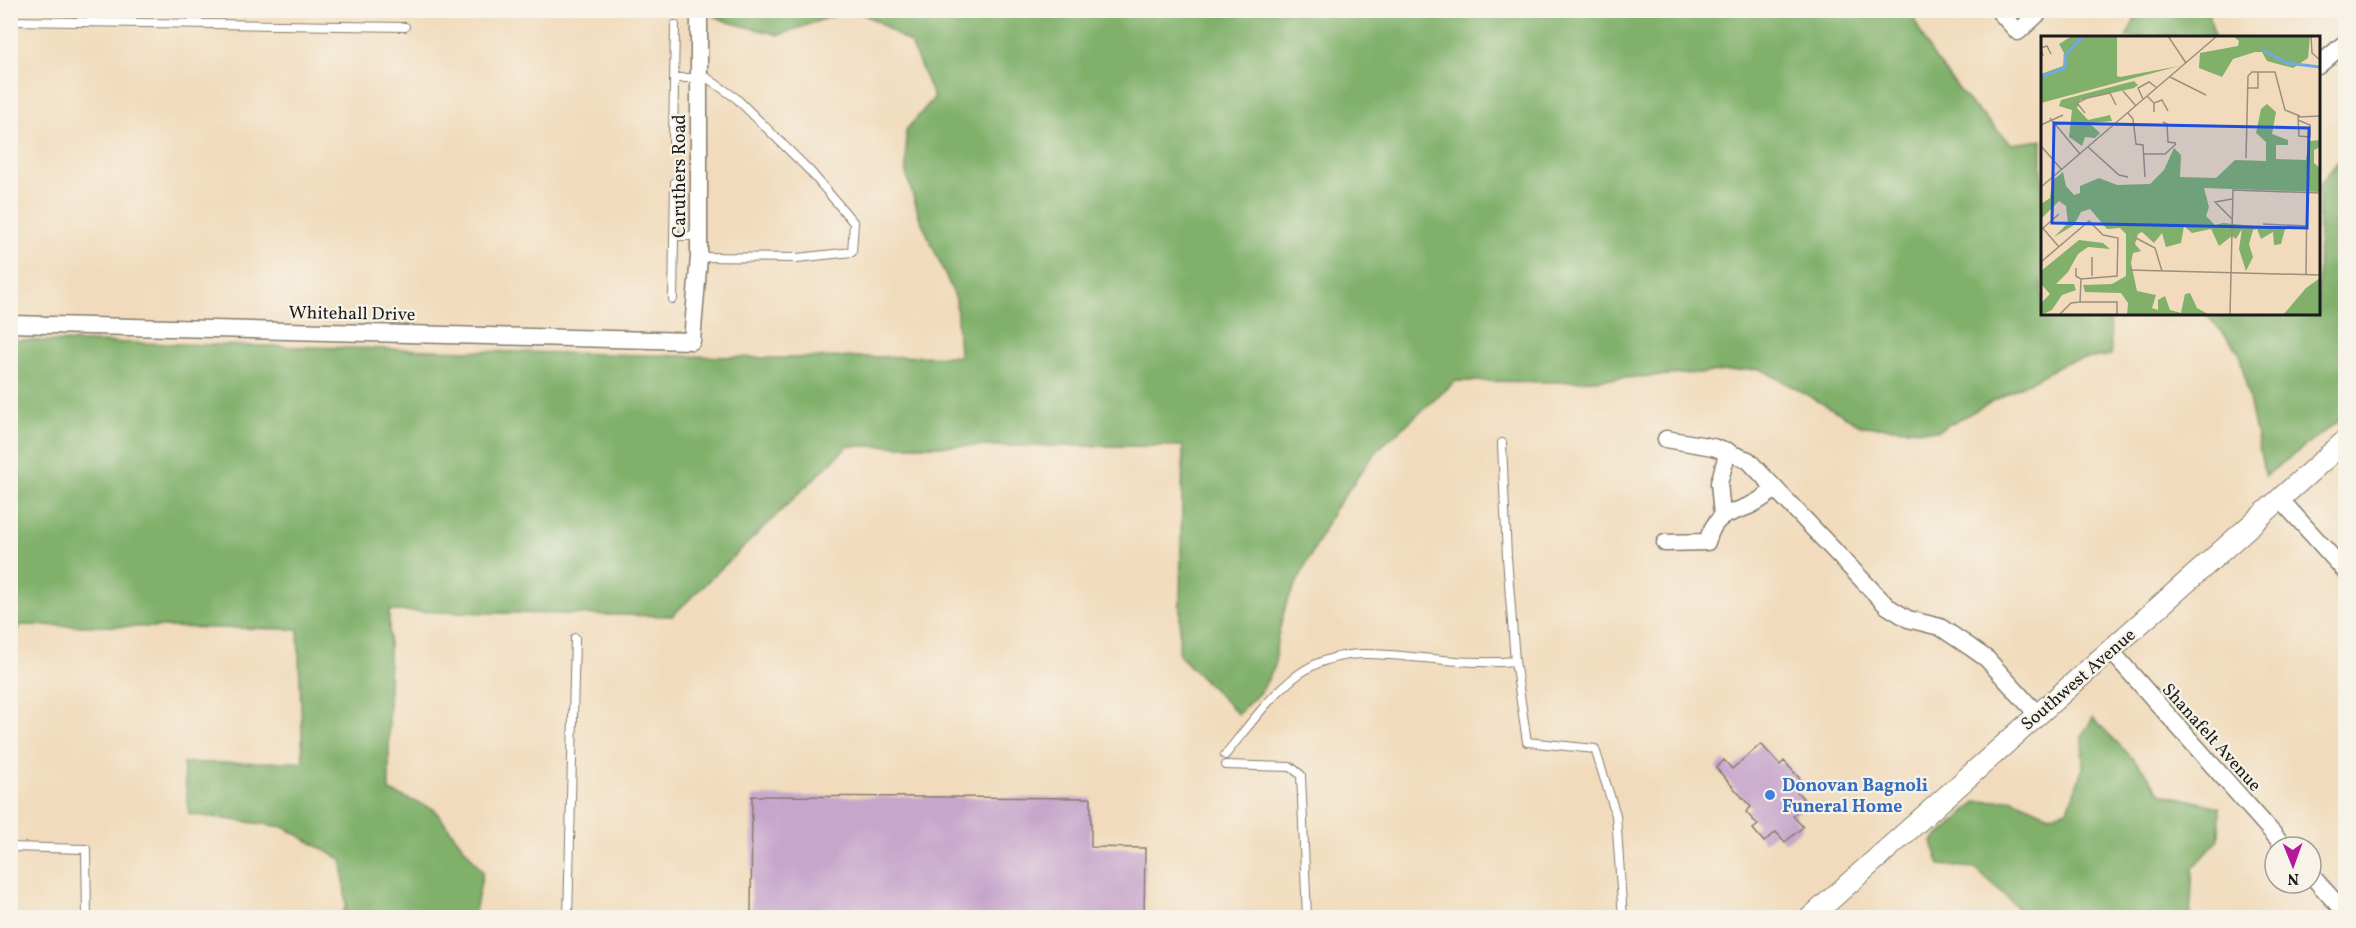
<svg xmlns="http://www.w3.org/2000/svg" width="2356" height="928" font-family="Vollkorn,serif">
  <style>
    .forest { fill: #80b06a; stroke: #4e6643; stroke-width: 1.5 }
    .building { fill: #c7a6cc }
    .lines { fill: none; stroke-linecap: round; stroke-linejoin: round }
    .service-casing { stroke: #867c6c; stroke-width: 10 }
    .minor-casing { stroke: #867c6c; stroke-width: 19 }
    .tertiary-casing { stroke: #867c6c; stroke-width: 23 }
    .service { stroke: #fff; stroke-width: 8 }
    .minor { stroke: #fff; stroke-width: 16 }
    .tertiary { stroke: #fff; stroke-width: 21 }
    .shop-dot { fill: #3f7fe0; stroke: #f7f3e8; stroke-width: 2 }
    .labels { text-anchor: middle; stroke-width: 4.5; stroke-linejoin: round; paint-order: stroke }
    .street-label { font-size: 18px; fill: #1c1c1c; stroke: #f7f3e8 }
    .shop-label { font-size: 18px; font-weight: bold; fill: #366cbe; stroke: #f7f3e8; text-anchor: start }
    .inset-river { fill: none; stroke: #71a9e0; stroke-width: 3 }
    .inset-road { fill: none; stroke: #9c8f7c; stroke-width: 1.5 }
    .view { fill: #1d4ed8; fill-opacity: 0.15; stroke: #1d4ed8; stroke-width: 3 }
    .inset-edge { fill: none; stroke: #1c1c1c; stroke-width: 3 }
  </style>
  <rect width="100%" height="100%" fill="#f7f3e8"/>
  <filter id="ink" filterUnits="userSpaceOnUse"><feTurbulence type="fractalNoise" baseFrequency=".0167" numOctaves="2"/><feDisplacementMap in="SourceGraphic" scale="12" xChannelSelector="R" yChannelSelector="G"/><feConvolveMatrix kernelMatrix="1 2 1 2 8 2 1 2 1" color-interpolation-filters="sRGB"/></filter>
  <filter id="wash" filterUnits="userSpaceOnUse"><feTurbulence type="fractalNoise" baseFrequency=".008" numOctaves="4" result="noise"/><feDisplacementMap in="SourceGraphic" scale="24" xChannelSelector="R" yChannelSelector="G"/><feGaussianBlur stdDeviation="1.35" result="paint"/><feColorMatrix in="noise" values="0 0 0 0 0 0 0 0 0 0 0 0 0 0 0 0 0 1.4 0 .05"/><feComposite in="paint" operator="in"/></filter>
  <g filter="url(#wash)">
    <rect width="100%" height="100%" fill="#f1dbbc"/>
    <path class="forest" d="M703 11H847L779 35 728 22Z
      M855 11H1910L1931 53 1968 101 2012 144 2042 140V314H2110L2111 355 2067 362 1937 431 1862 426 1761 369 1561 382 1456 381 1376 451 1334 510 1286 604 1277 640 1275 666 1262 690 1238 714 1179 655 1183 446H848L672 616 389 611V791L434 809 483 872 474 917H341L346 906 342 860 284 827 189 814 183 763 303 762 298 629 19 625 11 649V340L772 358 959 356 956 299 919 216 906 173V130L934 98 911 44 875 20Z
      M2139 11H2209L2214 37H2126Z
      M2345 152V416L2265 476 2239 351 2206 314H2318L2319 186Z
      M2093 718 2144 770 2160 793 2220 807 2219 840 2193 868 2190 917H2025L2005 895 1974 868 1940 865 1932 842 1976 802 2013 799 2049 815 2068 810 2083 767 2082 735Z"/>
    <g id="blocks">
      <path class="building" d="M1761 744 1780 765 1784 761 1801 780 1793 787 1807 803 1793 816 1803 827 1785 842 1776 832 1764 842 1753 829 1758 825 1746 812 1751 807 1716 768 1724 760 1732 769Z
        M752 796 1091 798V847L1145 848 1144 918H751Z"/>
    </g>
  </g>
  <g filter="url(#ink)">
    <use href="#blocks" fill-opacity="0" stroke="#867c6c" stroke-width="1.5"/>
    <g class="lines">
      <defs>
        <path id="service" d="M10 21 405 27
          M674 78H698
          M673 142 675 25
          M674 236H699
          M699 257 797 258 852 252 854 223 810 171 736 98 700 73
          M673 299 675 182
          M1502 443 1507 557 1515 661 1527 742 1595 749 1616 815 1623 918
          M1225 755C1248 727 1270 695 1299 674 1338 646 1380 654 1423 658 1454 661 1484 664 1515 661
          M1226 765 1291 767 1301 775 1307 918
          M10 847 86 849 87 918
          M568 918 575 638"/>
        <path id="minor" d="M1998 10 2018 32 2042 10
          M2318 66 2346 42
          M10 324 692 341 699 257V10
          M1666 439 1713 447 1748 460 1887 606 1908 619 1940 627 1970 647 1987 659 2038 715
          M2280 499 2346 572
          M1722 515 1719 483 1728 451
          M1665 543 1707 542C1716 512 1727 516 1751 505 1760 501 1768 494 1776 489
          M2111 651 2285 847
          M2311 875 2346 914"/>
        <path id="tertiary" d="M1810 918 2346 440"/>
      </defs>
      <use href="#service" class="service-casing"/>
      <use href="#minor" class="minor-casing"/>
      <use href="#tertiary" class="tertiary-casing"/>
      <use href="#service" class="service"/>
      <use href="#minor" class="minor"/>
      <use href="#tertiary" class="tertiary"/>
    </g>
  </g>
  <circle class="shop-dot" cx="1770" cy="795" r="6"/>
  <g class="labels">
    <g class="street-label">
      <text transform="translate(679 176) rotate(-90)" y="6">Caruthers Road</text>
      <text transform="translate(352 313) rotate(1)" y="6">Whitehall Drive</text>
      <text transform="translate(2078 679) rotate(-41)" y="6">Southwest Avenue</text>
      <text transform="translate(2212 737) rotate(48)" y="6">Shanafelt Avenue</text>
    </g>
    <g class="shop-label">
      <text x="1782" y="791">Donovan Bagnoli<tspan x="1782" dy="21">Funeral Home</tspan></text>
    </g>
  </g>
  <g transform="translate(2041 36)">
    <rect width="279" height="279" fill="#f1dbbc"/>
    <path d="M31 0H76V40L79 41 138 30 0 67V38L22 30 24 19 18 8ZM192 0H269L267 22 252 32 226 25 221 16H214L192 23 181 41 158 32 159 17 197 10 198 5ZM93 45 97 49 93 52 39 64 36 72 47 84 69 79 71 85 48 87 59 97 54 102 44 101 41 110 28 101 31 74 18 70 20 64ZM226 68 235 76 231 98 247 104V109H235V123L265 124 268 105 279 104V111L273 114V127L279 132V156L163 152 168 171 165 180 174 189 182 187 244 193 240 208 233 209 232 196 220 203 216 193 212 194 208 208 212 221 205 235 198 213 201 193 195 203 191 200 178 210 170 193 151 197 143 190 140 207 125 211 121 197 113 207 101 196 97 198 94 208 100 215 92 217 90 227 96 255 115 259 111 272 117 274V264L124 260 129 274 140 277 144 258 149 257 156 272 169 279H86L87 267 80 257 44 256 42 249 71 248 85 240V198L79 192 66 193 49 173 40 176 33 189 13 201 27 187 25 170 18 165 0 183V168L9 162 11 145 22 136 25 150 33 159 39 157V150L58 142 76 149 109 148 123 134 133 112 140 119 139 141 175 142 194 124 225 125V106L215 97 220 73ZM38 204 62 207 69 213 47 211 37 218 27 236 15 248H33L35 254 21 259 11 274 0 279V267L9 258 0 248V235ZM279 242V279H242L265 252Z" fill="#80b06a"/>
    <path class="inset-river" d="M222 14 246 27 279 31M0 41 24 32V19L42 0"/>
    <path class="inset-road" d="M127 0 145 27M270 0 271 17 279 24M2 20 0 12 6 10 10 18M129 41 165 59M207 52H217V36M82 55 95 70M106 60 113 67V76M102 63 97 52 108 46 116 52M113 67 121 64 127 75M44 77 36 67 46 62 69 57 75 69M87 77 92 83 95 108 102 109 104 141M9 82 39 118M257 84 269 89V101L258 100 257 81 279 80M122 86 126 88 127 106 135 107M0 89 22 79M0 110 21 134M47 111 78 139 87 141M103 118H124L135 108M205 122 207 40 211 36H234L244 74 259 80M0 151 176 0M191 183 174 166 191 163M222 188 266 190M0 190 18 211M1 193 18 178M93 201 114 212 121 235M0 226 48 185 62 199 77 202 76 240 40 243 35 240V232M89 234 279 239M265 238 266 157M51 240V221M39 266 40 243M18 279 30 267 39 266H76V279M189 279 192 154 279 157"/>
    <path class="view" d="M13 87 268 92 266 192 11 187Z"/>
    <rect width="279" height="279" class="inset-edge"/>
  </g>
  <rect width="2356" height="928" fill="none" stroke="#f7f3e8" stroke-width="36"/>
  <g transform="translate(2293 865) rotate(179)"><circle r="28" fill="#f7f3e8" stroke="#9f9d96" stroke-width="1.5"/>
  <path d="M0-4.5L10 22L0 15L-10 22Z" fill="#b5179e"/>
  <text y="-9" font-size="16" font-weight="bold" text-anchor="middle" fill="#1c1c1c">N</text>
  </g>
</svg>
